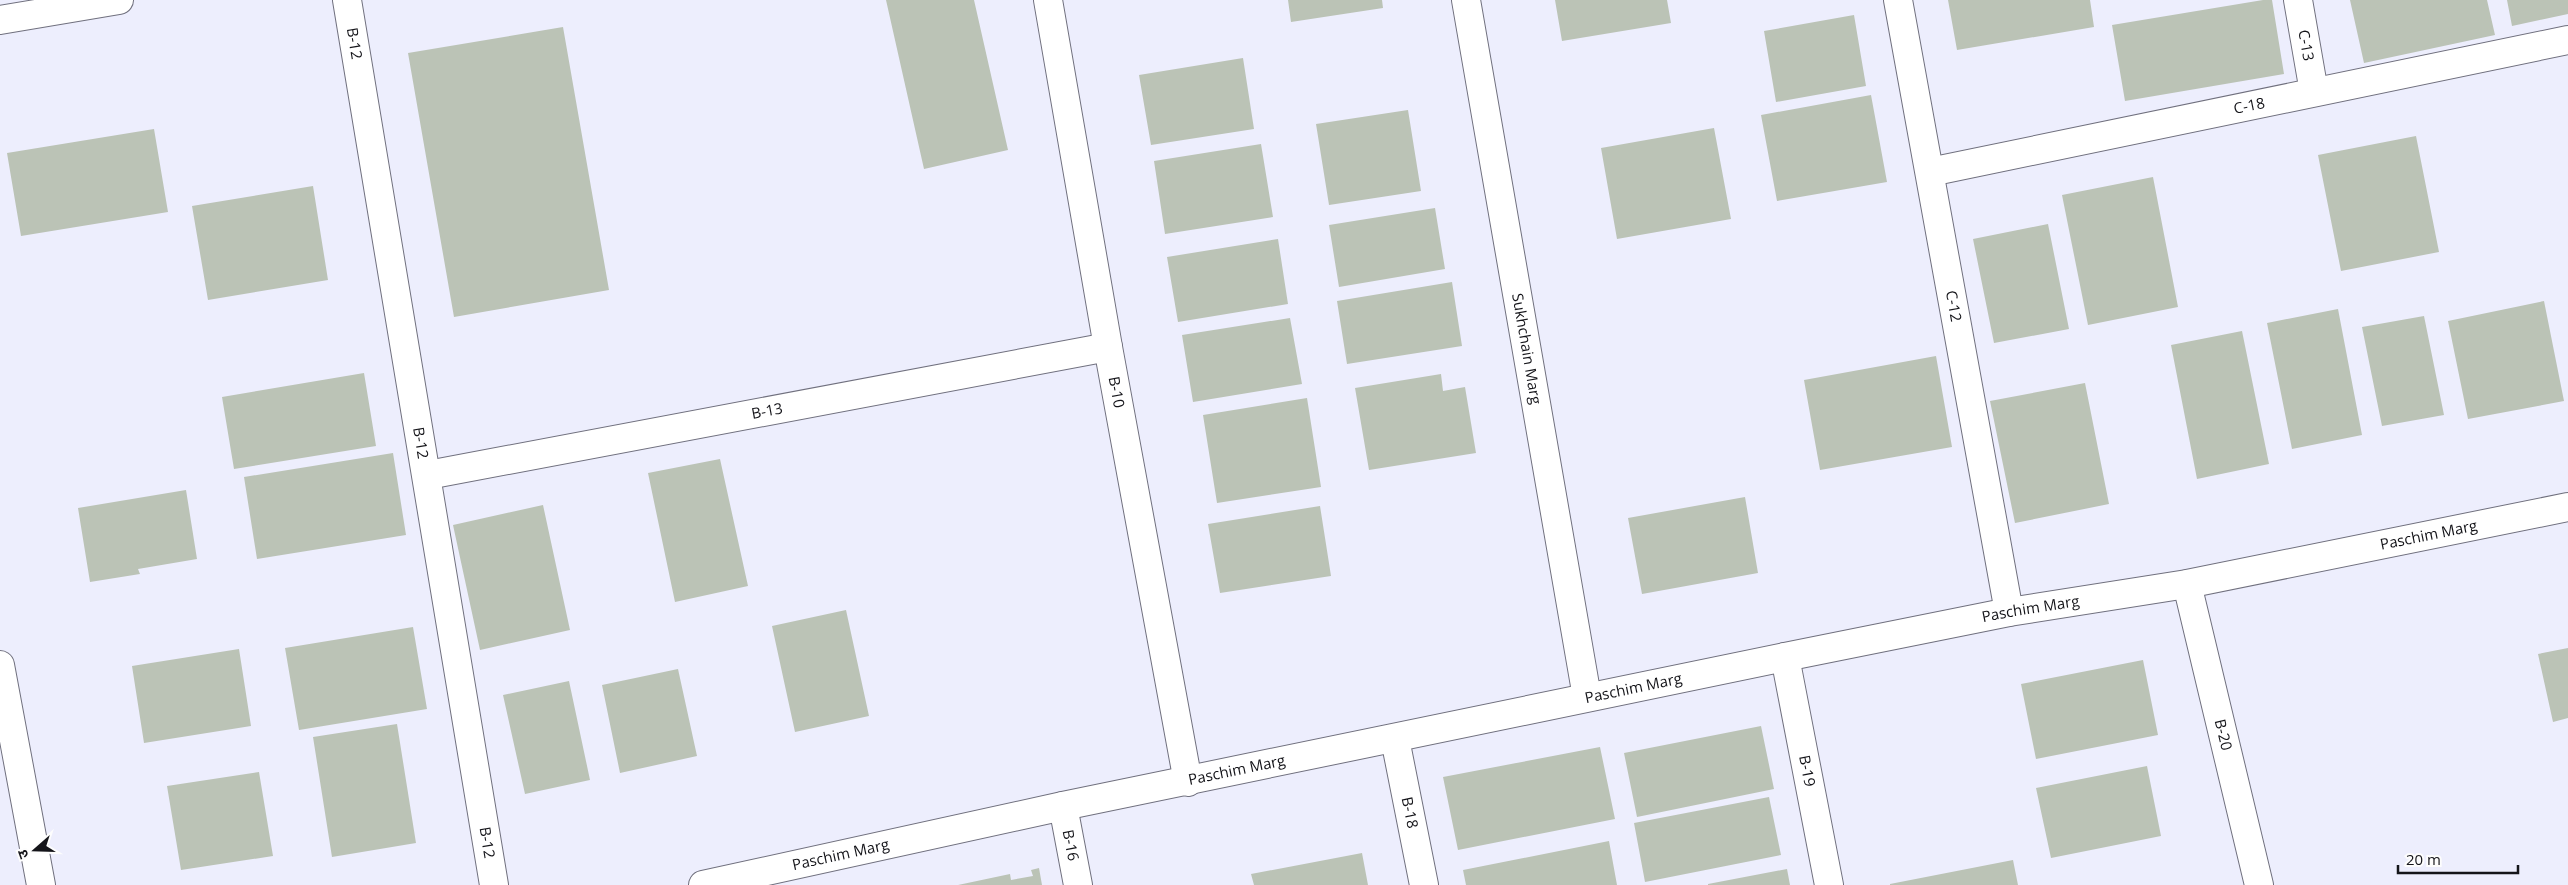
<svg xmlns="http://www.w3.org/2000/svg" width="2568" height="885" font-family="'Open Sans','Noto Sans Devanagari',sans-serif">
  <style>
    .building { fill: #bbc3b6 }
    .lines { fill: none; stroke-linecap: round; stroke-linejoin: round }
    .street-casing { stroke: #70707e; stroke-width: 30 }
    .secondary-casing { stroke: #70707e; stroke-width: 30 }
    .street { stroke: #fff; stroke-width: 28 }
    .secondary { stroke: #fff; stroke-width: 28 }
    .labels { text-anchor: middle; stroke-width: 4.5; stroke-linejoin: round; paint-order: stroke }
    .street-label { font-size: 15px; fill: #141419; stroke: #fdfdfd }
  </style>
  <rect width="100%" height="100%" fill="#edeefd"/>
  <path class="building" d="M886 0H974L1008 150 924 169Z
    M1288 0H1382L1383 8 1291 22Z
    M1555 0H1667L1671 23 1562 41Z
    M1948 0H2090L2094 27 1957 50Z
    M2263 0H2272L2284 74 2125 101 2112 25Z
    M2350 0H2487L2495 35 2364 63Z
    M2507 0H2568V14L2512 26Z
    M1854 15 1866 86 1776 102 1764 31Z
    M563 27 609 290 454 317 408 53Z
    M1243 58 1254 129 1151 145 1139 75Z
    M1871 95 1887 182 1777 201 1761 115Z
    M1408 110 1421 191 1329 205 1316 124Z
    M1714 128 1731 219 1617 239 1601 148Z
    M154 129 168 212 21 236 7 153Z
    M2416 136 2439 252 2341 271 2318 155Z
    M1261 144 1273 217 1165 234 1154 161Z
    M2153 177 2178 307 2088 325 2062 195Z
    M313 186 328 280 208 300 192 206Z
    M1435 208 1445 269 1339 287 1329 225Z
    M2048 224 2069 329 1994 343 1973 239Z
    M1278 239 1288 304 1178 322 1167 257Z
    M1452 282 1462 346 1347 364 1337 301Z
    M2544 301 2564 401 2468 419 2448 321Z
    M2338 309 2362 435 2292 449 2267 323Z
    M2424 316 2444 415 2382 426 2362 327Z
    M1290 318 1302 384 1193 402 1182 335Z
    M2242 331 2269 464 2197 479 2171 345Z
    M1936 356 1952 447 1820 470 1804 380Z
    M364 373 376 446 234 469 222 397Z
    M1441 374 1443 391 1465 387 1476 453 1369 470 1355 388Z
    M2085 383 2109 504 2015 523 1990 401Z
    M1307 398 1321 487 1217 503 1203 415Z
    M393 453 406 535 257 559 244 477Z
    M720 459 748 586 675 602 648 473Z
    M186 490 197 559 138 569 140 574 90 582 78 508Z
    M1745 497 1758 573 1642 594 1628 518Z
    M543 505 570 630 480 650 453 525Z
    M1320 506 1331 576 1220 593 1208 524Z
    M846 610 869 716 795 732 772 626Z
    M413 627 427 709 299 730 285 648Z
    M2568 648V718L2553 722 2538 654Z
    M239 649 251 726 144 743 132 666Z
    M2143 660 2158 735 2036 759 2021 684Z
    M678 669 697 756 620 773 602 685Z
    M569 681 590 780 525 794 503 695Z
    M397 724 416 843 332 857 313 737Z
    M1761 726 1774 789 1637 817 1624 753Z
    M1600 747 1615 819 1458 850 1443 777Z
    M2147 766 2161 836 2051 858 2036 788Z
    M259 772 273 856 181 870 167 786Z
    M1769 797 1781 855 1645 882 1634 823Z
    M1609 841 1617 885H1466L1463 870Z
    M1362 853 1368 885H1254L1251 874Z
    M2013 860 2018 885H1890V884Z
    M1039 868 1042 885H958L1010 874 1011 880 1033 876 1031 870Z
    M1787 869 1790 885H1708V884Z"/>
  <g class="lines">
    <defs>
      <g id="street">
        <path id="s1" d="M347 0 494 885"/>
        <path id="s2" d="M1048 0 1108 347 1188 782"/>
        <path id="s3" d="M1466 0 1587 697"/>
        <path id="s4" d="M1898 0 2009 612"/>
        <path id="s5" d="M2298 0 2314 92"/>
        <path d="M0 20 119 0"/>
        <path id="s6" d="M1930 172 2568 40"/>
        <path id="s7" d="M428 475 1108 347"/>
        <path id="s8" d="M2187 584 2259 885"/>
        <path id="s9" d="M1785 657 1829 885"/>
        <path id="s10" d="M1395 739 1424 885"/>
        <path id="s11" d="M1063 806 1078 885"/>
        <path id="s12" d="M703 885 1063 806 1785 657 2009 612 2187 584 2568 507"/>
      </g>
      <path id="secondary" d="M0 665 41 885"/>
    </defs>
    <use href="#street" class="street-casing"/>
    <use href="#secondary" class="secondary-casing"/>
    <use href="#street" class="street"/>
    <use href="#secondary" class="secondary"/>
  </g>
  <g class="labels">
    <g class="street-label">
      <text dy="5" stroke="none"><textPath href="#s1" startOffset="44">B-12</textPath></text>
      <text dy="5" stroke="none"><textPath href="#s5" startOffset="46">C-13</textPath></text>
      <text dy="5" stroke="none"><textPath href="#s6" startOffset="326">C-18</textPath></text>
      <text dy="5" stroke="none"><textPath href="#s4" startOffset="311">C-12</textPath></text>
      <text dy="5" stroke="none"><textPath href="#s3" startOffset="354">Sukhchain Marg</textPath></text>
      <text dy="5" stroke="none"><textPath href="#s2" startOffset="398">B-10</textPath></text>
      <text dy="5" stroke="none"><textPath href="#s7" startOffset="345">B-13</textPath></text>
      <text dy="5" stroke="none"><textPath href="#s1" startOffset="449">B-12</textPath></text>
      <text dy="5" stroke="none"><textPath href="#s12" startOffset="1761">Paschim Marg</textPath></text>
      <text dy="5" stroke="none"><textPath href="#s12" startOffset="1356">Paschim Marg</textPath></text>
      <text dy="5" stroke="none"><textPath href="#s12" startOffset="951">Paschim Marg</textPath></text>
      <text dy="5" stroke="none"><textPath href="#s8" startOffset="155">B-20</textPath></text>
      <text dy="5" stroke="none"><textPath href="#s9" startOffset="116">B-19</textPath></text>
      <text dy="5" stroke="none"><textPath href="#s12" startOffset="546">Paschim Marg</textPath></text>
      <text dy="5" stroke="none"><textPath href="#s10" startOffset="75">B-18</textPath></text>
      <text dy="5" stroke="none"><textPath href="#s1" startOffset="854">B-12</textPath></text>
      <text dy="5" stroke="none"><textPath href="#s11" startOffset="40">B-16</textPath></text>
      <text dy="5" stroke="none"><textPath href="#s12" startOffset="141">Paschim Marg</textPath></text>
    </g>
  </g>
  <g transform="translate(35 850) rotate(250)" stroke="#fdfdfd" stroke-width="4" paint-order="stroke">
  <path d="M0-4L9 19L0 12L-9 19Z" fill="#141419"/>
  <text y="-8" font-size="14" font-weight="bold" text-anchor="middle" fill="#141419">उ</text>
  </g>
  <path d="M2398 865v8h120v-8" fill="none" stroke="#141419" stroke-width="2.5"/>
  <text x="2406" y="865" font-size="15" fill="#141419" stroke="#fdfdfd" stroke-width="4" paint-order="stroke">20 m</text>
</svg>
